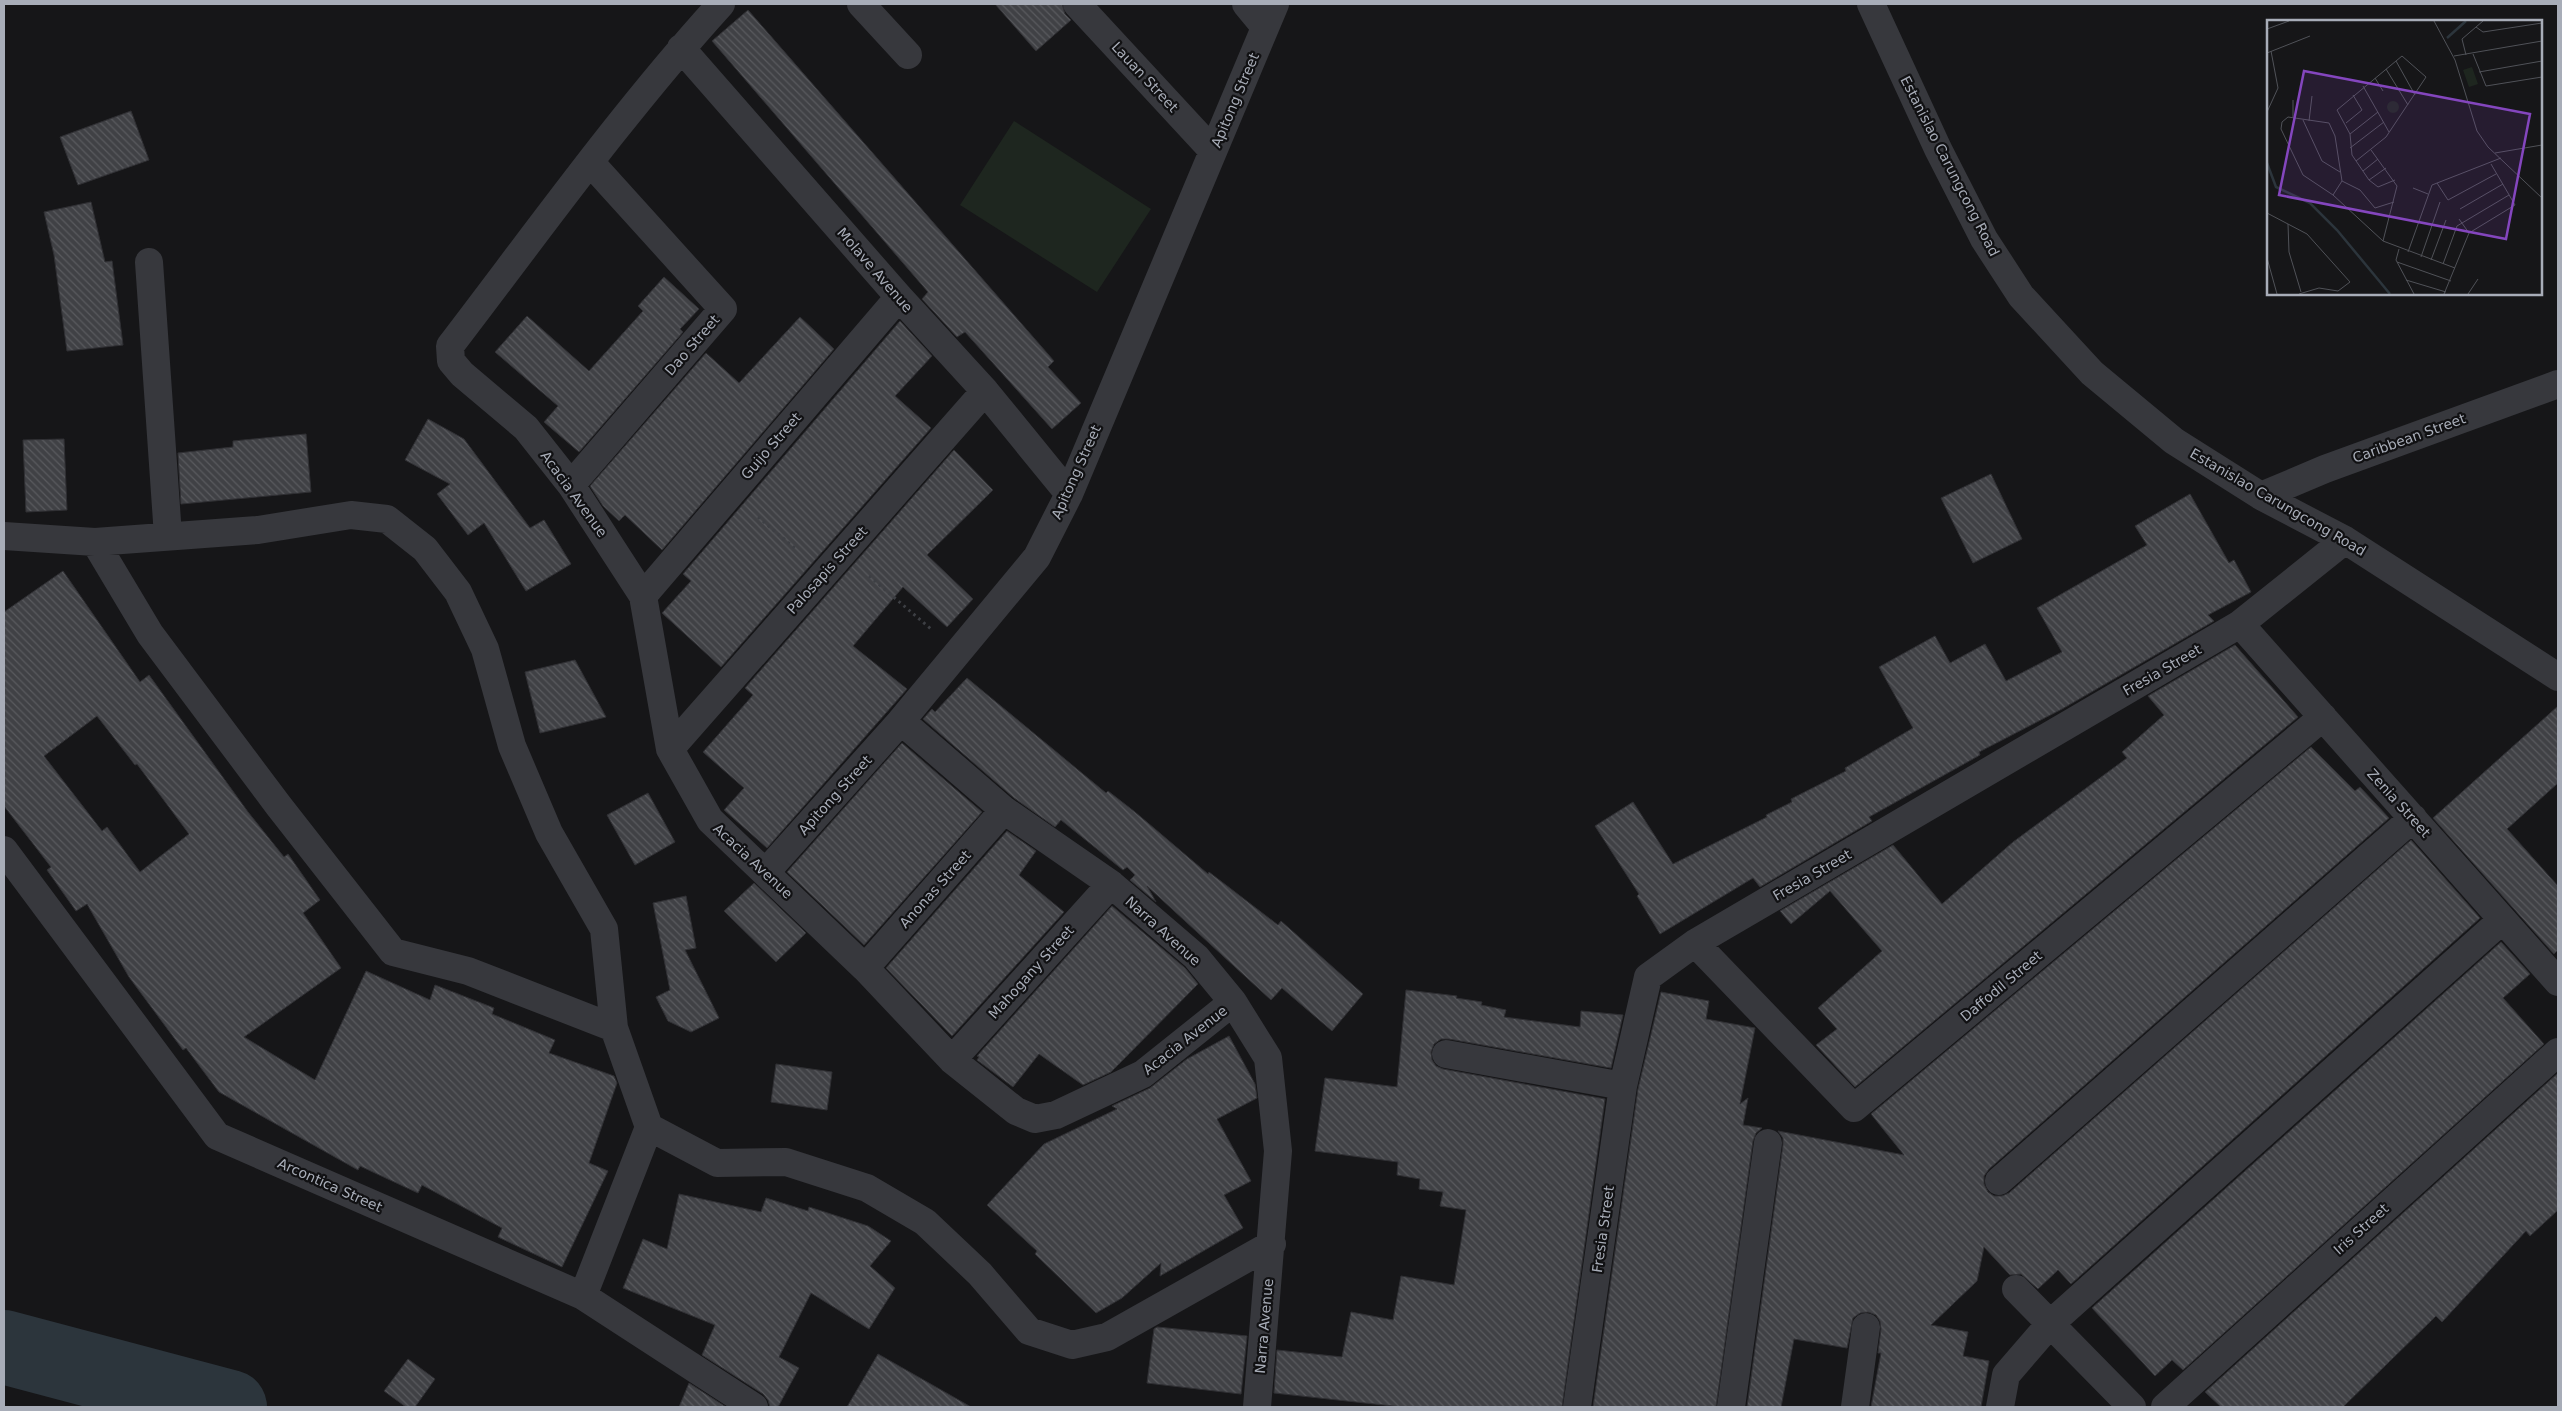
<svg xmlns="http://www.w3.org/2000/svg" width="2562" height="1411" font-family="'DejaVu Sans',sans-serif">
  <style>
    .pitch { fill: #1e261f }
    .lines { fill: none; stroke-linecap: round; stroke-linejoin: round }
    .river { stroke: #2c353c; stroke-width: 74 }
    .building { fill: url(#building-back-hatch); stroke: #303034; fill-rule: evenodd }
    .path { stroke: #3d3f44; stroke-width: 3; stroke-dasharray: 2.5 4; stroke-linecap: butt }
    .minor { stroke: #37383d; stroke-width: 28 }
    .labels { text-anchor: middle; stroke-width: 4.5; stroke-linejoin: round; paint-order: stroke }
    .street-label { font-size: 14px; fill: #a8adb8; stroke: #111113 }
    .inset-river { fill: none; stroke: #2c353c; stroke-width: 2.5 }
    .inset-road { fill: none; stroke: #505258; stroke-width: 1 }
    .view { fill: #8446be; fill-opacity: 0.15; stroke: #8446be; stroke-width: 2.5 }
    .inset-edge { fill: none; stroke: #a8adb8; stroke-width: 2.5 }
  </style>
  <defs>
    <pattern id="building-back-hatch" width="6" height="6" patternUnits="userSpaceOnUse" patternTransform="scale(1.25)"><rect width="6" height="6" fill="#404145"/><path d="M-1 5l2 2M0 0l6 6M5-1l2 2" fill="none" stroke="#595a5e"/></pattern>
  </defs>
  <rect width="100%" height="100%" fill="#161618"/>
  <path class="pitch" d="M1014 121 1151 209 1097 292 960 205Z"/>
  <g class="lines">
    <path class="river" d="M4 1347 230 1407"/>
  </g>
  <path class="building" d="M995 4H1062L1065 14 1071 20 1036 51Z
    M748 10 1054 361 1048 367 1081 403 1052 429 965 332 957 337 922 299 928 292 712 41Z
    M131 111 149 160 78 185 60 137Z
    M91 202 105 262 112 261 123 345 67 351 54 255 44 212Z
    M664 277 699 309 680 329 683 332 579 452 544 422 558 406 495 352 527 316 589 371 643 311 638 306Z
    M800 317 834 349 662 550 625 515 619 521 603 506 590 486 706 353 739 383Z
    M900 321 932 356 895 396 931 428 721 667 662 613 691 581 683 574Z
    M428 419 464 439 530 528 544 520 571 564 526 591 484 523 468 535 437 494 450 484 405 460Z
    M306 434 311 492 181 504 178 453 233 447V441Z
    M64 439 67 510 26 512 23 440Z
    M954 450 993 490 927 555 973 599 947 627 903 587 853 646 907 689 767 848 724 810 744 788 703 752 753 695 745 688Z
    M1991 474 2022 539 1973 563 1941 498Z
    M2190 494 2229 563 2234 560 2251 592 2208 615 2214 621 2062 709 1979 752 1980 755 1869 817 1872 821 1760 887 1753 878 1660 934 1637 896 1639 894 1595 826 1633 802 1673 864 1767 817 1766 815 1792 802 1791 799 1846 771 1845 768 1913 728 1879 667 1935 636 1950 663 1985 644 2006 681 2062 652 2037 608 2147 545 2135 526Z
    M63 571 140 682 149 675 248 812 284 857 288 854 320 900 303 913 341 968 244 1037 315 1080 366 971 430 1000 435 985 494 1008 492 1014 555 1040 549 1053 614 1076 617 1083 589 1163 608 1171 562 1267 498 1237 502 1228 422 1185 418 1193 360 1166 358 1170 219 1092 186 1048 183 1050 129 977 87 904 76 911 47 870 51 867 4 806V612ZM97 716 135 765 137 764 189 834 140 872 107 827 102 831 44 756Z
    M2235 645 2298 717 1855 1087 1816 1045 1837 1029 1818 1008 1882 951 1830 891 1791 924 1780 911 1893 845 1942 904 2013 842 2127 758 2122 752 2164 715 2148 696Z
    M575 660 606 717 540 733 525 672Z
    M967 678 1106 793 1108 791 1135 812 1208 874 1209 872 1278 925 1281 921 1363 994 1332 1031 1282 988 1271 1000 1147 886 1156 902 1130 880 1135 875 1127 867 1123 870 1061 820 1055 827 1014 798 923 719 932 709 935 712Z
    M2558 706V783L2507 829 2558 886V950L2554 954 2433 818Z
    M902 743 982 812 864 945 787 872Z
    M2311 747 2355 791 2360 787 2389 818 1989 1169 1984 1176V1184L1988 1192 1994 1196H2002L2009 1193 2411 840 2480 918 2071 1284 2058 1270 2038 1289 2021 1274 2010 1275 1984 1247 1977 1281 1931 1325 1968 1332 1963 1356 1989 1361 1981 1407H1871L1881 1353H1878L1881 1329 1880 1321 1876 1315 1868 1312 1860 1313 1853 1318 1847 1348 1794 1339 1781 1407H1747L1783 1145V1138L1778 1131 1904 1155 1871 1114Z
    M648 793 675 842 635 865 607 815Z
    M1007 831 1036 851 1019 875 1064 912 952 1036 886 968Z
    M754 883 806 933 776 962 724 911Z
    M686 896 696 948 685 950 719 1018 691 1032 668 1021 656 997 670 990 653 903Z
    M1112 906 1185 968 1198 984 1111 1072 1083 1085 1039 1054 1013 1087 977 1060 979 1057 977 1056Z
    M2501 942 2530 974 2503 998 2544 1044 2183 1370 2172 1360 2155 1376 2092 1308Z
    M1406 990 1457 996 1456 998 1482 1002 1481 1005 1506 1010 1504 1017 1580 1027 1581 1011 1623 1015 1611 1068 1449 1039H1441L1434 1044 1431 1052 1432 1060 1436 1066 1443 1069 1605 1099 1562 1407H1402L1274 1393 1277 1350 1342 1357 1351 1312 1393 1320 1401 1276 1454 1285 1466 1210 1440 1206 1443 1192 1419 1189 1420 1179 1397 1175 1398 1162 1315 1151 1325 1078 1397 1087Z
    M1661 992 1709 1001 1706 1019 1755 1028 1740 1104 1748 1098 1743 1125 1762 1128 1756 1133 1753 1141 1716 1407H1593L1638 1089Z
    M1229 1036 1255 1084 1257 1098 1217 1119 1251 1181 1224 1195 1243 1228 1160 1276 1161 1263 1122 1298 1096 1313 1035 1254 1037 1251 987 1205 1044 1144 1117 1109 1112 1106 1150 1088 1187 1059Z
    M776 1064 832 1072 827 1110 771 1102Z
    M2558 1073V1210L2530 1236 2526 1231 2442 1322 2436 1316 2343 1407H2221L2205 1392Z
    M679 1194 761 1212 766 1198 808 1211 809 1207 868 1226 891 1241 870 1266 895 1288 869 1329 811 1293 779 1357 799 1368 778 1407H770L768 1400 763 1394 702 1355 715 1325 623 1288 643 1239 667 1249Z
    M1157 1327 1247 1336 1241 1394 1147 1383 1154 1329Z
    M878 1354 971 1407H847Z
    M408 1359 435 1379 415 1407H406L384 1391Z
    M689 1383 726 1407H679Z"/>
  <g class="lines">
    <path class="path" d="M758 517 797 550
      M869 576 931 629"/>
    <path class="minor" d="M721 4C623 112 538 231 450 346L451 361 462 374 526 428 571 485 643 596 670 749 710 820 865 968 952 1060 1016 1111 1035 1119 1056 1115 1143 1074 1233 1002
      M861 4 908 55
      M1077 4 1213 151
      M1246 4 1265 27
      M1871 4 1938 149 1984 239 2021 296 2092 373 2174 441 2261 496 2345 540 2558 677
      M681 48 899 297 985 391 1069 494
      M149 262 168 536
      M571 485 723 309 590 162
      M2261 496 2325 469 2558 384
      M4 536 95 542 258 530 351 515 387 519 425 549 458 592 485 649 512 746 549 833 604 929 614 1028 649 1127 717 1163 786 1162 867 1188 925 1222 980 1274 1029 1331 1072 1345 1107 1337 1272 1244
      M95 542 150 634 278 805 393 952 468 971 614 1028
      M643 596 899 297
      M2240 624 2558 982
      M901 721 1004 810 1111 884 1196 957 1233 1002 1268 1058 1278 1151 1257 1407
      M670 749 985 391
      M4 850 217 1136 583 1296 754 1407
      M766 872 901 721 1037 557 1069 494 1275 4
      M1695 943 1854 1108 2323 717
      M865 968 1004 810
      M1446 1054 1623 1086
      M952 1060 1111 884
      M1999 1181 2413 818
      M2016 1289 2132 1407
      M583 1296 649 1127
      M1577 1407 1623 1086 1648 977 1695 943 2240 624 2345 540
      M1731 1407 1768 1143
      M1855 1407 1866 1327
      M2000 1407 2006 1375 2050 1324 2502 920
      M2165 1407 2558 1052"/>
  </g>
  <g class="labels">
    <g class="street-label">
      <text transform="translate(1145 77) rotate(47)" y="5">Lauan Street</text>
      <text transform="translate(1235 100) rotate(-67)" y="5">Apitong Street</text>
      <text transform="translate(1950 166) rotate(63)" y="5">Estanislao Carungcong Road</text>
      <text transform="translate(875 270) rotate(49)" y="5">Molave Avenue</text>
      <text transform="translate(692 345) rotate(-49)" y="5">Dao Street</text>
      <text transform="translate(2409 438) rotate(-20)" y="5">Caribbean Street</text>
      <text transform="translate(771 446) rotate(-49)" y="5">Guijo Street</text>
      <text transform="translate(1076 472) rotate(-66)" y="5">Apitong Street</text>
      <text transform="translate(574 494) rotate(54)" y="5">Acacia Avenue</text>
      <text transform="translate(2278 502) rotate(30)" y="5">Estanislao Carungcong Road</text>
      <text transform="translate(827 570) rotate(-48)" y="5">Palosapis Street</text>
      <text transform="translate(2162 670) rotate(-30)" y="5">Fresia Street</text>
      <text transform="translate(835 795) rotate(-48)" y="5">Apitong Street</text>
      <text transform="translate(2399 803) rotate(48)" y="5">Zenia Street</text>
      <text transform="translate(753 861) rotate(43)" y="5">Acacia Avenue</text>
      <text transform="translate(1812 875) rotate(-30)" y="5">Fresia Street</text>
      <text transform="translate(935 889) rotate(-48)" y="5">Anonas Street</text>
      <text transform="translate(1163 931) rotate(42)" y="5">Narra Avenue</text>
      <text transform="translate(1031 972) rotate(-48)" y="5">Mahogany Street</text>
      <text transform="translate(2001 986) rotate(-40)" y="5">Daffodil Street</text>
      <text transform="translate(1185 1040) rotate(-38)" y="5">Acacia Avenue</text>
      <text transform="translate(330 1185) rotate(24)" y="5">Arcontica Street</text>
      <text transform="translate(1603 1229) rotate(-82)" y="5">Fresia Street</text>
      <text transform="translate(2361 1229) rotate(-42)" y="5">Iris Street</text>
      <text transform="translate(1264 1326) rotate(-85)" y="5">Narra Avenue</text>
    </g>
  </g>
  <g transform="translate(2267 20)">
    <rect width="275" height="275" fill="#161618"/>
    <path d="M205 47 211 64 202 67 196 50ZM120 87a6 6 0 1 1 12 0a6 6 0 1 1-12 0Z" fill="#1e261f"/>
    <path class="inset-river" d="M180 18 199 1M0 143 9 167 43 183 70 210 123 274"/>
    <path class="inset-road" d="M167 1 188 40 210 111 221 127 275 178M209 7 216 12 275 3M0 9 22 1M0 33 43 16M206 34 219 66 275 57M199 35 195 19 216 1M187 36 275 21M129 41 148 75M119 49 141 85M212 52 275 41M108 58 116 71M96 66 122 112M26 80V97M0 92 11 68 4 31M36 100 55 141 73 152M42 101 45 76M79 103 95 90 86 75M14 109 36 155 66 175 116 221 188 248M14 109 15 102 21 97 62 103 68 116 75 161 93 170 108 188 127 182M83 114 111 92M83 128 117 102M104 130 130 166 116 221M228 133 275 125M89 141 119 117 159 57 135 36 70 90 83 114 85 135 102 160 111 167 128 160M96 151 111 139M102 160 119 148M170 163 181 180 229 154M146 168 161 174M66 175 75 161M193 189 236 164M0 193 40 214 83 262 71 271 52 268 32 274M192 199 202 213M21 204 22 232 34 272M132 229 129 240 147 274M141 232 165 165 234 138M154 237 173 182M0 238 10 274M164 240 179 200M130 242 184 261M176 244 190 206 242 175M139 260 179 272M177 274 202 213 248 185 224 144M201 274 211 259"/>
    <path class="view" d="M37 51 263 94 239 219 12 175Z"/>
    <rect width="275" height="275" class="inset-edge"/>
  </g>
  <rect width="2562" height="1411" fill="none" stroke="#a8adb8" stroke-width="10"/>
</svg>
